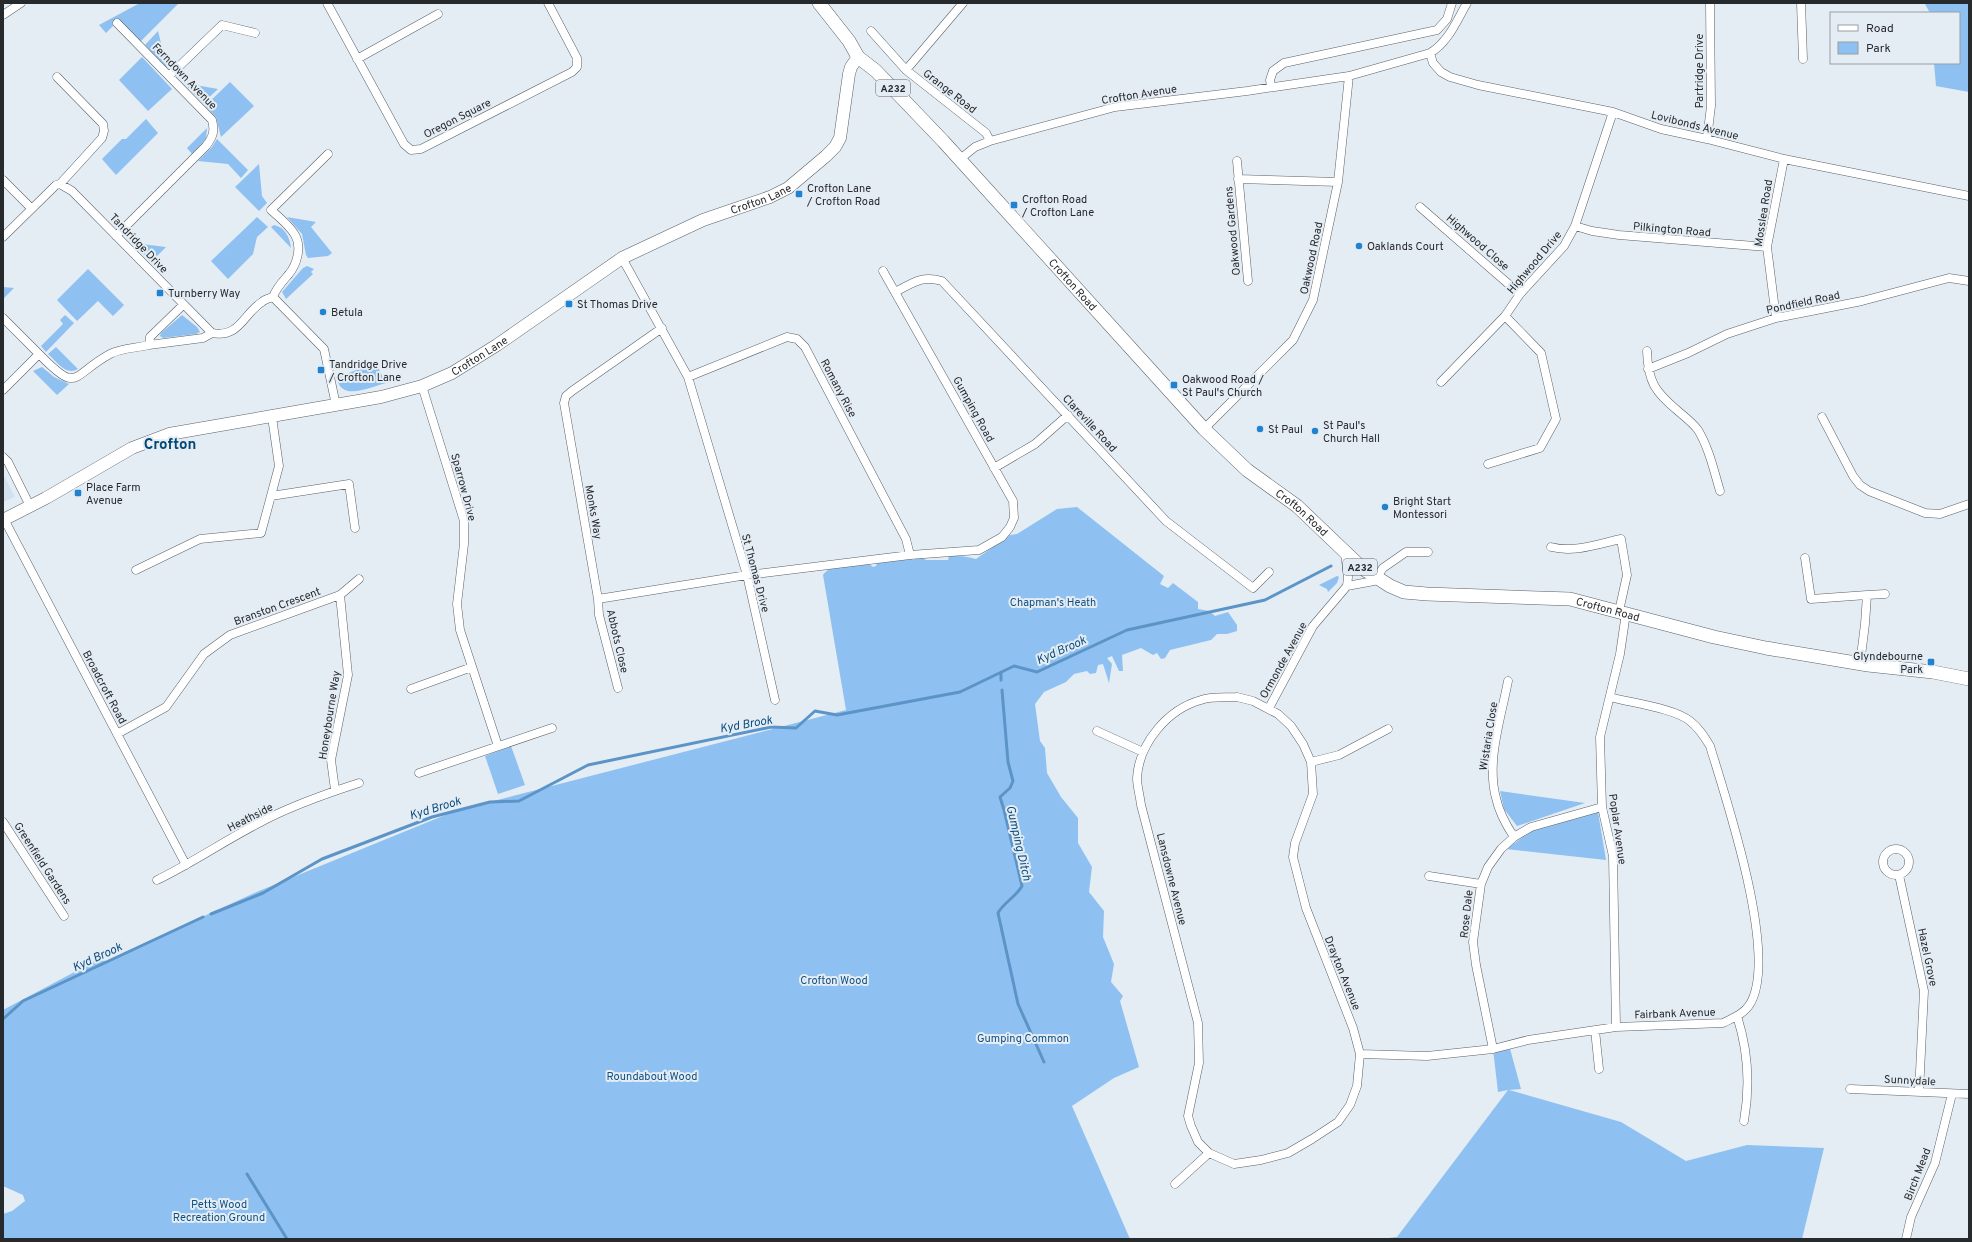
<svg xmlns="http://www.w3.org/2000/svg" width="1972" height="1242" font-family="Overpass,sans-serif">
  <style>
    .built { fill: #d3e1ef }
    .green { fill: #8ec1f1 }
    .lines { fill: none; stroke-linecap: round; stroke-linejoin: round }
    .stream { stroke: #5c94c7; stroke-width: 3 }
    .street-casing { stroke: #5a6168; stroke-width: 9 }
    .secondary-casing { stroke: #5a6168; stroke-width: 13 }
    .primary-casing { stroke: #5a6168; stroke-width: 14 }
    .street { stroke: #fff; stroke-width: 8 }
    .secondary { stroke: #fff; stroke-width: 12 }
    .primary { stroke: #fff; stroke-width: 13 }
    .poi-dot { fill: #2183cf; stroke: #e4ecf4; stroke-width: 1.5 }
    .labels { text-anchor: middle; stroke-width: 4; stroke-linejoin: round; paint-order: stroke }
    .shield { fill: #e4ecf4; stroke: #606469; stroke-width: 1 }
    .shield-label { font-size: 10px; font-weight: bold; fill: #272a2d }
    .street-label { font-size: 11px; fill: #272a2d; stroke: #e4ecf4 }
    .poi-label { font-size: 11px; fill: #272a2d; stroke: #e4ecf4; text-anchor: start }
    .park-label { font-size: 11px; fill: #105081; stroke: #e4ecf4 }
    .water-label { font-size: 12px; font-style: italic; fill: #0c4d7e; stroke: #e4ecf4 }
    .district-label { font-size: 15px; font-weight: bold; fill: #054777; stroke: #e4ecf4 }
  </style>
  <rect width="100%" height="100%" fill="#e4ecf4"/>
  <path class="built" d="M3 474 15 497 3 502Z"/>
  <path class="green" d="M140 3H179L140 42 114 25 106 33 99 25Z
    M1915 3H1969V92L1936 86 1934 63H1959V13H1930L1925 4Z
    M158 31 167 68 145 45Z
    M142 57 172 89 148 111 119 80Z
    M230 82 254 106 221 137 216 117 205 106Z
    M184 83 218 89 203 103Z
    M146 119 158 133 116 175 102 159 122 139H126Z
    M207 128 206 139 192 154 187 148Z
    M217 139 248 170 241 178 228 164 198 161 212 147Z
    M259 164 262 196 267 203 259 211 235 187Z
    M257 217 268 227 257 237 253 254 228 279 211 261Z
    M287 217 316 222 311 227 332 253 328 256 308 258 306 255 302 234Z
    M274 225C285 227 290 238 291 248L271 227Z
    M133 243 166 247 151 262Z
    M307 266 314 269 311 272 313 274 286 299 282 292 303 268Z
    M88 269 124 305 113 316 98 301 77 321 57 300Z
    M3 287 14 288 3 299Z
    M65 315 74 323 46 352 41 346 63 324 60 320Z
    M182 315 197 327 200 332 196 334 163 338 160 336 161 333Z
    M56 347 78 369C66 376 57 362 48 354Z
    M375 362 386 383C370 387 341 402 337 378Z
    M42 367 54 377 69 384 57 395 33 371Z
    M1077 507 1164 576 1160 584 1168 588 1173 583 1198 602V609L1209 611 1215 616 1228 612 1237 625V631L1227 634H1217L1211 640 1170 650 1165 658 1161 659 1157 653 1153 655 1141 648 1122 655 1123 671H1119L1112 656 1107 658 1112 664 1109 683 1103 664 1098 665 1096 673 1090 674 1087 671 1074 674 1066 682 1044 692 1035 704 1040 741 1045 748 1047 773 1061 797 1078 818V843L1092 867 1089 892 1104 911 1103 937 1114 964 1111 982 1123 996 1120 1001 1139 1067 1114 1078 1072 1106 1130 1239H3V1214L12 1211 25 1201 23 1195 3 1186V1010L99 959 106 961 259 891 455 811 846 710 823 575C830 565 845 565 856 562L858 566 868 563 873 567 876 566 878 560 911 558 913 560 921 557 926 560H948L949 556C956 555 969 557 976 559L1010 535 1017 534 1057 509Z
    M1337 576 1339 577 1337 583 1328 592 1327 589 1319 585Z
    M511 746 525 785 498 794 485 756Z
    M1500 791 1585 803 1517 826 1504 809Z
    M1598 812 1606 860 1506 849 1532 831Z
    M1509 1045 1521 1089 1509 1090 1621 1122 1686 1161 1747 1145 1824 1148 1802 1239H1380L1397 1237 1508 1090 1498 1092 1493 1049Z"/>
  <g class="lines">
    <path class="stream" d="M1001 673V680
      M1002 690 1008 762 1013 781 1010 788 1000 797 1004 810 1022 886C1016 897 1004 902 998 913L1018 1004 1044 1062
      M211 914 263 893 322 859 432 817 490 802 519 801 588 765 771 727 796 728 815 711 837 715 960 692 1014 666 1037 672 1127 630 1265 600 1331 566
      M3 1019 23 1001 203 917
      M247 1174 287 1239"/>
    <defs>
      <path id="street" d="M327 3 404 144 411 150 421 149 572 72 577 67V58L548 3
        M1801 3 1803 59
        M3 15 21 3
        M871 31 906 70 986 133 990 141
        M1430 53 1433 63 1441 72 1450 77 1478 85 1613 112 1661 129 1707 139 1784 159 1969 196
        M357 59 438 14
        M906 70 963 3
        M169 76 222 25 255 33
        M57 77 103 124 104 131 102 138 60 184
        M1271 87 1270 80 1273 71 1284 63 1437 30 1447 19 1452 3
        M1707 139 1711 106 1710 3
        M959 160 975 147 990 141 1115 107 1247 91 1349 76 1430 53C1448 43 1457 20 1467 3
        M1237 161 1248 281
        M1238 179 1338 182
        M3 180 31 208
        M1420 207 1520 294
        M1575 226 1592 231 1619 235 1767 247
        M116 236 206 146C213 137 215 131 212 120L117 23
        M3 237 56 185 60 184 72 191 212 333C240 338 243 314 262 302 265 299 270 298 273 297L324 349 336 405
        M622 258 688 377 747 575 775 700
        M895 292C913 283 921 275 942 281L1166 521 1253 588 1269 572
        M273 297C276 288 283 281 289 274 297 264 302 247 295 235 290 226 279 217 271 210L328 154
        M3 318 39 354 3 390
        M1776 318 1767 247 1784 159
        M662 328 572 391 566 396 564 403 598 599 747 575 910 555 979 550 1002 537 1010 527 1014 518 1013 501 883 271
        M149 345 203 338 212 333
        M1647 351C1648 382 1655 392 1678 411 1685 417 1693 423 1698 430 1709 448 1714 471 1720 491
        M39 354C79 395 70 376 110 354 121 348 137 348 149 345L150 337 183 305
        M1648 369 1688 353 1727 334 1776 318 1862 301 1949 278 1969 281
        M688 377 787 337 797 339 805 347 906 539 910 555
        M1441 382 1505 316 1520 294 1564 246 1575 226 1613 112
        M422 386 464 521V544L457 604 460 630 498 746
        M1822 417 1853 476 1860 485 1869 491 1925 513 1940 514 1969 504
        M1204 429 1293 340 1313 300 1338 182 1349 76
        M3 457 8 462 30 506
        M1488 464 1540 448 1556 419 1541 353 1505 316
        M994 468 1035 444 1068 415
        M271 496 349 484 355 528
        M4 519 186 865
        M1551 547C1574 553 1598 544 1621 539L1627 575 1619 611
        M1805 558 1811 599 1867 595
        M136 570 200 539 261 533 279 466 272 417
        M1347 586 1374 581 1383 568 1406 552H1428
        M598 599 599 615 618 688
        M1860 664 1865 624 1867 595 1885 594
        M1508 681C1501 718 1486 761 1496 798 1499 812 1506 825 1514 837
        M411 689 472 667
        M1237 697 1253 701 1278 714 1291 726 1303 744 1311 762 1313 794 1295 843 1293 857 1306 908 1353 1028 1360 1054 1357 1086 1350 1105 1338 1122 1312 1139 1288 1153 1261 1160 1234 1164 1209 1153 1198 1142 1191 1126 1188 1116 1199 1063 1198 1023 1141 805C1140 796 1137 786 1137 778 1139 743 1168 709 1201 700 1212 696 1226 698 1237 697Z
        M1269 708 1313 626 1347 586 1348 577 1345 553
        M1097 731 1143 752
        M117 734 166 707 204 654 230 635 340 595 359 579
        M1311 762 1339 755 1388 729
        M419 773 552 728
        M335 790 331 760 348 675 340 595
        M3 822 64 916
        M1883 862a13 13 0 1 1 26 0a13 13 0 1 1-26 0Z
        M1899 875 1924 991 1919 1092
        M1429 876 1481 884
        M157 880C192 863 224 841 259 823 290 806 325 794 359 783
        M1737 1016C1748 1050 1750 1087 1744 1121
        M1616 1027 1613 856 1602 807 1600 737 1620 654 1626 613
        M1595 1030 1599 1069
        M1493 1049 1476 965 1473 942 1481 884 1488 867 1501 849 1514 837 1531 827 1602 807
        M1360 1054 1427 1056 1493 1049 1528 1040 1616 1027 1723 1023C1733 1018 1744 1014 1750 1004 1779 956 1726 799 1710 746 1704 736 1699 728 1690 721 1674 708 1631 703 1610 697
        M1850 1089 1969 1094
        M1175 1184 1209 1153
        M1906 1239 1911 1217 1935 1163 1952 1094"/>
      <g id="secondary">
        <path id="s1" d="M3 520 46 498 132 448 169 434 381 397 422 386 452 373 497 345 622 258 703 220 770 197 788 188 826 156 835 147 840 138 849 74 851 67 858 57"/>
      </g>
      <g id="primary">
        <path id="s2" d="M819 3 849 41 858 57 876 71 943 141 1204 429 1247 470 1297 506 1362 568 1390 586 1404 592 1427 594 1570 599 1714 637 1766 648 1868 665 1933 672 1969 679"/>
      </g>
    </defs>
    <use href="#street" class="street-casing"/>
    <use href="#secondary" class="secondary-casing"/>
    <use href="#primary" class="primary-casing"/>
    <use href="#street" class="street"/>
    <use href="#secondary" class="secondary"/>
    <use href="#primary" class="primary"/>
  </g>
  <g class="poi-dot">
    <rect x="795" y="190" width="8" height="8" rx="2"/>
    <rect x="1010" y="201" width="8" height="8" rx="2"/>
    <circle cx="1359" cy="246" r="4"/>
    <rect x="156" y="289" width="8" height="8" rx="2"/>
    <rect x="565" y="300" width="8" height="8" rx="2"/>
    <circle cx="323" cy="312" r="4"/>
    <rect x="317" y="366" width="8" height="8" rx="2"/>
    <rect x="1170" y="381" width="8" height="8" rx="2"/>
    <circle cx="1260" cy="429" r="4"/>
    <circle cx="1315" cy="431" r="4"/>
    <rect x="74" y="489" width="8" height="8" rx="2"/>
    <circle cx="1385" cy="507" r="4"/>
    <rect x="1927" y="658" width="8" height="8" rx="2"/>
  </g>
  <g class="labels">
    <g class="shield">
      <rect x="876" y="80" width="34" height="16" rx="3"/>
      <rect x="1343" y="559" width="34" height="16" rx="3"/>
    </g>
    <g class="shield-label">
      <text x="893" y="92">A232</text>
      <text x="1360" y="571">A232</text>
    </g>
    <g class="street-label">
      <text transform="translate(1699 71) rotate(-90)" y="4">Partridge Drive</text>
      <text transform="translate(185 76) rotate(46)" y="4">Ferndown Avenue</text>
      <text transform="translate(950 91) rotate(38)" y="4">Grange Road</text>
      <text transform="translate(1139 94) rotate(-9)" y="4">Crofton Avenue</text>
      <text transform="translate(457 118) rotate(-27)" y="4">Oregon Square</text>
      <text transform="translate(1695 125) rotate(14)" y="4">Lovibonds Avenue</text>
      <text dy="4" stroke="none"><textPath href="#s1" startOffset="834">Crofton Lane</textPath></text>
      <text transform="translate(1763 213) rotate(-81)" y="4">Mosslea Road</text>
      <text transform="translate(1672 229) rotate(5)" y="4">Pilkington Road</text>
      <text transform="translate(1232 231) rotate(-95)" y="4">Oakwood Gardens</text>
      <text transform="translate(1478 242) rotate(41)" y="4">Highwood Close</text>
      <text transform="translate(139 243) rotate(46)" y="4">Tandridge Drive</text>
      <text transform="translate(1311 258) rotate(-78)" y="4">Oakwood Road</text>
      <text transform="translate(1534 262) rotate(-50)" y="4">Highwood Drive</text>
      <text dy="4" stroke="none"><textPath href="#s2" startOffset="380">Crofton Road</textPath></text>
      <text transform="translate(1803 302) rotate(-12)" y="4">Pondfield Road</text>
      <text dy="4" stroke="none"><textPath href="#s1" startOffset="510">Crofton Lane</textPath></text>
      <text transform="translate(839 388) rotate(62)" y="4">Romany Rise</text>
      <text transform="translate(974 409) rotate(61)" y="4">Gumping Road</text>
      <text transform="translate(1090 423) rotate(47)" y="4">Clareville Road</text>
      <text transform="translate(464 487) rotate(75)" y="4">Sparrow Drive</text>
      <text transform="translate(594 512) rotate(80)" y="4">Monks Way</text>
      <text dy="4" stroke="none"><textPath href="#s2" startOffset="704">Crofton Road</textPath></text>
      <text transform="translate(756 573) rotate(75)" y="4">St Thomas Drive</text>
      <text transform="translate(277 606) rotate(-20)" y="4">Branston Crescent</text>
      <text dy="4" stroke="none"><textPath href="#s2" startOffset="1040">Crofton Road</textPath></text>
      <text transform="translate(618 641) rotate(77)" y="4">Abbots Close</text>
      <text transform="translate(1283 660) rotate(-61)" y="4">Ormonde Avenue</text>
      <text transform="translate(105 687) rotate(62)" y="4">Broadcroft Road</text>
      <text transform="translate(329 715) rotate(-81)" y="4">Honeybourne Way</text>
      <text transform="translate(1488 736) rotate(-81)" y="4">Wistaria Close</text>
      <text transform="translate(250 817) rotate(-27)" y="4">Heathside</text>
      <text transform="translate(1618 829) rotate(82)" y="4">Poplar Avenue</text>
      <text transform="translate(43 863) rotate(57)" y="4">Greenfield Gardens</text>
      <text transform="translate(1172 879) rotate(76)" y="4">Lansdowne Avenue</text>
      <text transform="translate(1466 914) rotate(-84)" y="4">Rose Dale</text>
      <text transform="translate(1928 957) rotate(78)" y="4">Hazel Grove</text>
      <text transform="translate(1343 973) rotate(68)" y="4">Drayton Avenue</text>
      <text transform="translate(1675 1013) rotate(-2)" y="4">Fairbank Avenue</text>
      <text transform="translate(1910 1080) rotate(3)" y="4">Sunnydale</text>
      <text transform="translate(1917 1174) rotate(-69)" y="4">Birch Mead</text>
    </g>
    <g class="poi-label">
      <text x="807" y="192">Crofton Lane<tspan x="807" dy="13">/ Crofton Road</tspan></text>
      <text x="1022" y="203">Crofton Road<tspan x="1022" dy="13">/ Crofton Lane</tspan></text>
      <text x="1367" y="250">Oaklands Court</text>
      <text x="168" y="297">Turnberry Way</text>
      <text x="577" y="308">St Thomas Drive</text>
      <text x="331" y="316">Betula</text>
      <text x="329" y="368">Tandridge Drive<tspan x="329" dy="13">/ Crofton Lane</tspan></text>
      <text x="1182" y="383">Oakwood Road /<tspan x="1182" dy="13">St Paul's Church</tspan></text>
      <text x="1323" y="429">St Paul's<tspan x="1323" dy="13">Church Hall</tspan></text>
      <text x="1268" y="433">St Paul</text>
      <text x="86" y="491">Place Farm<tspan x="86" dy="13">Avenue</tspan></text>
      <text x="1393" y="505">Bright Start<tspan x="1393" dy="13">Montessori</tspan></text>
      <text x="1923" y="660" text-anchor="end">Glyndebourne<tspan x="1923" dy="13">Park</tspan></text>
    </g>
    <g class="park-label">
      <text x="1053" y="606">Chapman's Heath</text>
      <text x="834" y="984">Crofton Wood</text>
      <text x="1023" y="1042">Gumping Common</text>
      <text x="652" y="1080">Roundabout Wood</text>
      <text x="219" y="1208">Petts Wood<tspan x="219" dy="13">Recreation Ground</tspan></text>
    </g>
    <g class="water-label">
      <text transform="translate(1061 650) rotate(-24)" y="4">Kyd Brook</text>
      <text transform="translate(746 724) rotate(-10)" y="4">Kyd Brook</text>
      <text transform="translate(435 808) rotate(-17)" y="4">Kyd Brook</text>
      <text transform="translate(1019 843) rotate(77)" y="4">Gumping Ditch</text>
      <text transform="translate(97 957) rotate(-25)" y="4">Kyd Brook</text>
    </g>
    <g class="district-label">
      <text x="170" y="449">Crofton</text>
    </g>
  </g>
  <rect width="1972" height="1242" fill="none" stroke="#272a2d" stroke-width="8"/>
  <rect x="1830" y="12" width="130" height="52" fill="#e4ecf4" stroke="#989ea4"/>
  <rect x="1838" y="25" width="20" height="6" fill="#ffffff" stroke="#989ea4"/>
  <text x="1866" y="32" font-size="12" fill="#272a2d">Road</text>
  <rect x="1838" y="42" width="20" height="12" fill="#8ec1f1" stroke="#989ea4"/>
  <text x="1866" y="52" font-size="12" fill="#272a2d">Park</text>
</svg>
